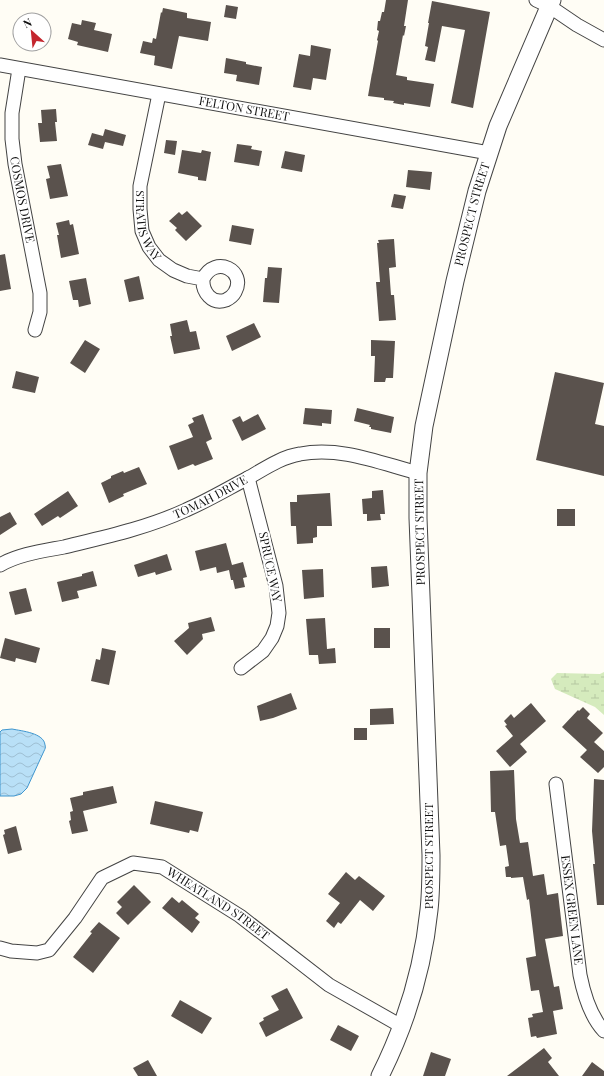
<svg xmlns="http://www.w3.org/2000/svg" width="604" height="1076" font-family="'Playfair Display',serif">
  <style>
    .wetland { fill: url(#wetland-marsh) }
    .water { fill: url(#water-waves); stroke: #3f96cf }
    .building { fill: #5a524d }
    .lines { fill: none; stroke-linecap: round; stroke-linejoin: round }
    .minor-casing { stroke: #444; stroke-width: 15 }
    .tertiary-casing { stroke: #444; stroke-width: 19 }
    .minor { stroke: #fff; stroke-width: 13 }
    .tertiary { stroke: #fff; stroke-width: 17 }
    .labels { text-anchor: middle; stroke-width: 4; stroke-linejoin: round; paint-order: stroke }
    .street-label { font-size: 12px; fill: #111; stroke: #fff }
  </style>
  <defs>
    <pattern id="wetland-marsh" width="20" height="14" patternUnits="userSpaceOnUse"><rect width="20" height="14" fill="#d5ebbd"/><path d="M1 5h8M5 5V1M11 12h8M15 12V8" fill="none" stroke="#b6c8a1"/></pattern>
    <pattern id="water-waves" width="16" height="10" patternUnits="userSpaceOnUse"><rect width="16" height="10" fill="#b9e0f7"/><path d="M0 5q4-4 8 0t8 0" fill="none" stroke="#9ebfd3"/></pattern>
  </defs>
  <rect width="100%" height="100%" fill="#fffdf5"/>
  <path class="wetland" d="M604 672V715L595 707 555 689 551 679 557 673 600 674Z"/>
  <path class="water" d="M12 729C22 731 44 733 45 745 46 747 45 749 44 751L27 788 21 794 14 796H0V732L2 730Z"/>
  <path class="building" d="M386 0H408L404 26H406L404 36 403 35 396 75 407 77V80L434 84 430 107 404 103V105L393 103 394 101 384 100V98L368 96 372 73V74L378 41 377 40 379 31 377 30 378 21H380L382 12H384Z
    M432 1 490 12 473 108 451 103 465 30 442 26 435 62 425 60 428 47 425 46 429 23H428Z
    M226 5 238 7 236 19 224 17Z
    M163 8 187 13V18L211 22 208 41 179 36 172 69 154 65 155 56 140 53 143 41 152 43 153 38 156 39 161 12 162 13Z
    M82 20 96 23 94 30 112 34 108 52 77 45 78 42 68 39 72 23 81 25Z
    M311 45 331 49 326 80 313 78 311 90 293 87 299 54 310 56Z
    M226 58 246 62V64L262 67 259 85 236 81 237 75 224 73Z
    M56 109 57 122H55L57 141 40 142 38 123H42L41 110Z
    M105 129 126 135 123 146 105 142 103 149 88 145 92 133 103 136Z
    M166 140 177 141 175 155 164 153Z
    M237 144 252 146 251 149 262 151 259 166 234 162Z
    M182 150 201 153 202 150 211 152 206 181 198 180V177L178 173Z
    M285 151 305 155 302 172 281 168Z
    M61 164 68 196 50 199 46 179 50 178 47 166Z
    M408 170 432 172 430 190 406 187Z
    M394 194 406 196 403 209 391 207Z
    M187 211 202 226 186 241 175 230 177 228 169 221 179 212 182 215Z
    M69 220 70 225 73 224 79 254 61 258 57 235H59L56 223Z
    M232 225 254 229 251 245 229 241Z
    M394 239 396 267 389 268 391 295H394L396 320 379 321 376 282H380L377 243H379L378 240Z
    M5 254 11 289 0 291V255Z
    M268 267 282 268 279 303 263 302 265 278H267Z
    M139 276 144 299 129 302 124 280Z
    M86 278 91 304 79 307 78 300H73L69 281Z
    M187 320 190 332 196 331 200 349 174 354 170 336H172L170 324Z
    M254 323 261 337 232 351 226 336Z
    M85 340 100 349 85 373 70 363Z
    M371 340 395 341 393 378H386L385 382H374L375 356H371Z
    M16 371 39 377 35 393 12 388Z
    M555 372 604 383 595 424 604 426V476L536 460Z
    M305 408 332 410 331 424 322 423V426L303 424Z
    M357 408 394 417 391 433 371 429V427H369L370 425 354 421Z
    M203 414 212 439 206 442 213 459 195 466 193 464 178 470 169 446 193 437 188 425 194 422 192 418Z
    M258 414 266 429 242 441 232 420 240 416 243 422Z
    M139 467 147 484 123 494 124 496 109 503 101 483 111 478V476L123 471 124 473Z
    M383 490 385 514H380L381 520 367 521V514H363L362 499 372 498V491Z
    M68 491 78 506 60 518 58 516 42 526 34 514Z
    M330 493 332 526H317V537L313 538V543L297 544 296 526H291L290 502H297V495Z
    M557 509H575V526H557Z
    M10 512 17 524 0 535V517Z
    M226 543 232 565 243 562 247 577 243 578 245 587 235 589 233 580H231L229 570 217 573 216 567 200 571 195 551Z
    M167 554 172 570 156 575 155 572 138 577 134 565Z
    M387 566 389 586 372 588 371 567Z
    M323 569 324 597 304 599 302 570Z
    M93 571 97 586 77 591 79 598 62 602 57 582 82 576V574Z
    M26 588 32 611 15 615 9 592Z
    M211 617 215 631 202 634 203 639 187 655 174 641 189 628 188 623Z
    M325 618 327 649 335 648 336 663 319 664 318 655H309L306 619Z
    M374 628H390V648H374Z
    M5 638 40 648 36 663 16 658 15 662 0 658Z
    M102 648 116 651 109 685 91 681 96 659 100 660Z
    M291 693 297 709 273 718 260 721 257 706Z
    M531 703 546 721 520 744 527 752 510 767 496 751 513 736 505 726 507 725 504 721 511 714 514 718Z
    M583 707 590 714 587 718 603 733 594 742 604 751V767L598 773 580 757 587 750 562 727 578 710 579 711Z
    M393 708 394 724 370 725V709Z
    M354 728H367V740H354Z
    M514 770 516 819 520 843 528 842 533 876 544 874 547 895 558 893 563 936 545 939 554 987 559 986 563 1009 553 1011 557 1034 537 1038 536 1036 531 1037 528 1018 533 1017 532 1014 543 1012 539 990 531 991 526 958 536 956 529 899 527 900 523 877 511 878V877H506L505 867 509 866 506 845 500 846 495 812H491L490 771Z
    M594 779 604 780V905H597L593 864H595L592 831Z
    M113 786 117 803 83 811 88 831 72 834 69 821 71 820 70 812 73 811 70 798 83 795V792Z
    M155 801 203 812 198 832 190 830 189 833 150 824Z
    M16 826 22 850 8 854 3 835 5 834 4 830Z
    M346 872 355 880 359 876 385 896 373 911 360 900 341 924 338 922 334 928 326 921 340 903 328 894Z
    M134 885 151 902 128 925 116 913 122 907 117 902Z
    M172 897 179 903 182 900 199 914 195 918 200 922 192 933 162 908Z
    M99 922 120 938 93 973 73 957 92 933 90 932Z
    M287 988 303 1018 266 1037 259 1023 264 1020 263 1018 279 1010 271 996Z
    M180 1000 212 1018 202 1034 171 1016Z
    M338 1025 359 1036 351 1051 330 1040Z
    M544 1048 552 1058 548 1062 559 1076H507Z
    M431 1052 451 1059 445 1076H423Z
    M148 1060 157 1076H138L133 1068Z
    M592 1062 604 1071V1076H582Z"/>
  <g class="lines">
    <defs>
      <g id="minor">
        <path d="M536 0 549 6 577 25 604 40"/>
        <path id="s1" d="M0 65 489 153"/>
        <path id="s2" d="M19 69 12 113V139L15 164 40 293V312L35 330"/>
        <path id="s3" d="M159 94 140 186V209L142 231 149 247 159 260 173 270 187 276 203 279C202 292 212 305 226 300 230 298 233 296 235 292 247 271 215 254 203 279"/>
        <path id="s4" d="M0 565C19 554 43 551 64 547 105 537 147 528 186 510 207 501 227 489 248 478 264 469 281 457 300 454 340 446 380 463 418 473"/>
        <path d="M241 668 263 651 272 638 277 626 279 613 276 586 248 478"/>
        <path id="s5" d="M556 784 580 975C584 995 590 1016 604 1031"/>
        <path id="s6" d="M0 948 11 951 37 953 49 950 75 918 102 878 133 863 162 867 240 916 329 985 403 1027"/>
      </g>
      <g id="tertiary">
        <path id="s7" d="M380 1076C406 1024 423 969 429 910 431 892 431 874 431 855L418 518V473L424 426 455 281 477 191 498 126 552 0"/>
      </g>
    </defs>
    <use href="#minor" class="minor-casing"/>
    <use href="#tertiary" class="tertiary-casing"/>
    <use href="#minor" class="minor"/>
    <use href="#tertiary" class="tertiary"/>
  </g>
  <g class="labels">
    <g class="street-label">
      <text dy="4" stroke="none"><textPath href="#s1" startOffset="248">FELTON STREET</textPath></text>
      <text dy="4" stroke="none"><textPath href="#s2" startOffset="132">COSMOS DRIVE</textPath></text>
      <text dy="4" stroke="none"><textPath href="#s7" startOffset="876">PROSPECT STREET</textPath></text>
      <text dy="4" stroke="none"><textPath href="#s3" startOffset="135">STRATIS WAY</textPath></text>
      <text dy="4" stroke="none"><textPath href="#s4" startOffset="222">TOMAH DRIVE</textPath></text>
      <text transform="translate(420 532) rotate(-91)" y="4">PROSPECT STREET</text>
      <text transform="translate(270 567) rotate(78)" y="4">SPRUCE WAY</text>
      <text transform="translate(429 856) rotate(-90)" y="4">PROSPECT STREET</text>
      <text dy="4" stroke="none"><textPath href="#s6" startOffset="270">WHEATLAND STREET</textPath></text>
      <text dy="4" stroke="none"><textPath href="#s5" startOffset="127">ESSEX GREEN LANE</textPath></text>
    </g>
  </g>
  <g transform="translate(32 32) rotate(333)"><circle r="19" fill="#ffffff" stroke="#a0a0a0"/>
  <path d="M0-3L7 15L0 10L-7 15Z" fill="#c4262e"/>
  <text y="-6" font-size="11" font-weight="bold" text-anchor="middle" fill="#111111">N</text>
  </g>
</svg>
